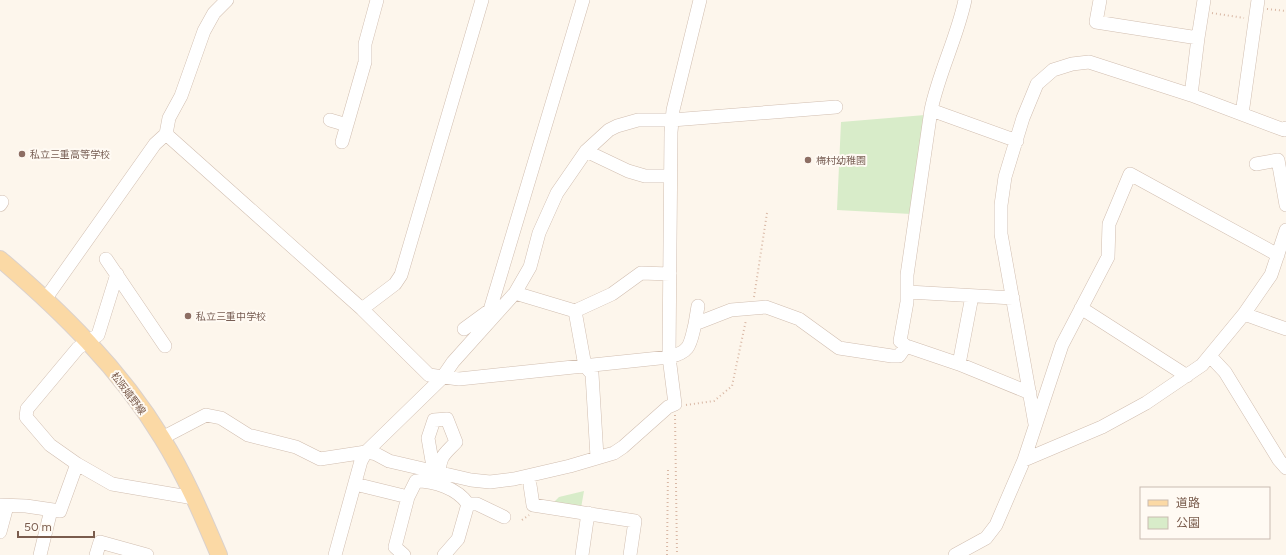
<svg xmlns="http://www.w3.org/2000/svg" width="1286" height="555" font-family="Figtree,'Noto Sans JP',sans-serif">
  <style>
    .green { fill: #d8ecc9 }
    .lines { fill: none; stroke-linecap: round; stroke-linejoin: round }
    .minor-casing { stroke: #d1beb0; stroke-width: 14 }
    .major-casing { stroke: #dad1cd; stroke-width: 18 }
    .path { stroke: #d9b8a5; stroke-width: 2; stroke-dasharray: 1 3; stroke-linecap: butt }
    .minor { stroke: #fff; stroke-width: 13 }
    .major { stroke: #fbd9a5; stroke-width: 16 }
    .education-dot { fill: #8d6e63; stroke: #fffaf3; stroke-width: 1.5 }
    .labels { text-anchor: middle; stroke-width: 4; stroke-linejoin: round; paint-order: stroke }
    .education-label { font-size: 10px; fill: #785e54; stroke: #fffaf3; text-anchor: start }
    .street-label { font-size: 10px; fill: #7a5c4d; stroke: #fffaf3 }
  </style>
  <rect width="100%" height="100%" fill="#fdf6ec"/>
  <path class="green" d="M925 115 911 214 837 210 841 122Z
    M584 491 581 508 552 504 559 497Z"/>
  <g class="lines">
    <defs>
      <path id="minor" d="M965 0C957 38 939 72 931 110L907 275V302L900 341 906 346 959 364 1030 393
        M1100 0 1096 22 1198 38 1191 95
        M1198 38 1204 0
        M931 110 1017 141
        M1242 114 1258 0
        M330 120 347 125
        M166 134 362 309 429 375 459 379 669 357C691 352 690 344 695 324L731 310 766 307 799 319 839 348 892 356H899L906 346
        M342 142 365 62V44L377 0
        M586 151 628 171 645 176H670
        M1256 164 1278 160 1286 205
        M0 205 2 202
        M106 259 165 346
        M117 274 98 335 78 348 27 409 26 417 50 445 77 464 112 484 194 498
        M908 292 1013 298
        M515 293 575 311 585 366 592 374 597 457
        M46 298 155 144 166 134 169 118 181 96 204 31 214 13 227 0
        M1081 308 1187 376
        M362 309 395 284 401 275 482 0
        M575 311 612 294 641 273 670 274
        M1244 314 1286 329
        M695 324 698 306
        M464 329 490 310 583 0
        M1210 356 1225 372 1279 460 1286 468
        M959 364 972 296
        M1035 424 1001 234V205L1005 177 1023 118 1037 84 1053 70 1072 64 1089 62 1191 95 1284 130 1286 128
        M162 438 206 415 221 418 248 435 296 447 320 459 366 452 442 378 453 362 515 293 530 267 539 233 557 193 586 151 609 130 617 126 638 120H672L836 107
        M1024 460 1102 427 1146 403 1202 365 1244 314 1271 275 1286 230
        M439 474C440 455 444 455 456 442L447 419 434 420 428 438 432 461 439 465
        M355 484 408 497 416 481C434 481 457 488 468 504H477L504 517
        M530 485 533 505 635 521 630 555
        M0 505 26 506 60 511 77 464
        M0 532 7 506
        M40 555 51 510
        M96 555 100 542 147 555
        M335 555 361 461 366 452 376 454 389 461 471 480 490 482 514 479 570 466 614 453 623 447 668 407 675 404 669 357 671 132 673 110 700 0
        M404 555 395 547 408 497
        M444 555 458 539 468 504
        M582 555 588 513
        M955 555 986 538 996 525 1024 460 1062 345 1108 257 1109 224 1130 174 1278 255"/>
      <path id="major" d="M0 259C61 311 120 369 162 438 185 475 202 515 219 555"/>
    </defs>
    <use href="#minor" class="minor-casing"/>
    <use href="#major" class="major-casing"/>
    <path class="path" d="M1267 9 1286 11
      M1212 13 1244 18
      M754 297 767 213
      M686 405 714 401 732 386 746 320
      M675 415 677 555
      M522 520 529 515
      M667 555 668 469"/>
    <use href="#minor" class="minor"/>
    <use href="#major" class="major"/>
  </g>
  <g class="education-dot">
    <circle cx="22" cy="154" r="4"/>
    <circle cx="808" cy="160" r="4"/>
    <circle cx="188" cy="316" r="4"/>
  </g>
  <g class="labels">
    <g class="education-label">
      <text x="30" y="158">私立三重高等学校</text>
      <text x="816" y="164">梅村幼稚園</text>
      <text x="196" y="320">私立三重中学校</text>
    </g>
    <g class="street-label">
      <text transform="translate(129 393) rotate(53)" y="4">松阪嬉野線</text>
    </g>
  </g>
  <rect x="1140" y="487" width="130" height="52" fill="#fffaf3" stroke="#cabbb1"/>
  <rect x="1148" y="500" width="20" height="6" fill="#fbd9a5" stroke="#cabbb1"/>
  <text x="1176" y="507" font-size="12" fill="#7a5c4d">道路</text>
  <rect x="1148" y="517" width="20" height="12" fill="#d8ecc9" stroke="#cabbb1"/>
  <text x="1176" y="527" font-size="12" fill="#7a5c4d">公園</text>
  <path d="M18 531v6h76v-6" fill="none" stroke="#7a5c4d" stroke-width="2"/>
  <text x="24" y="531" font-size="12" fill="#7a5c4d" stroke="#fffaf3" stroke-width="3" paint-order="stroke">50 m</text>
</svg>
